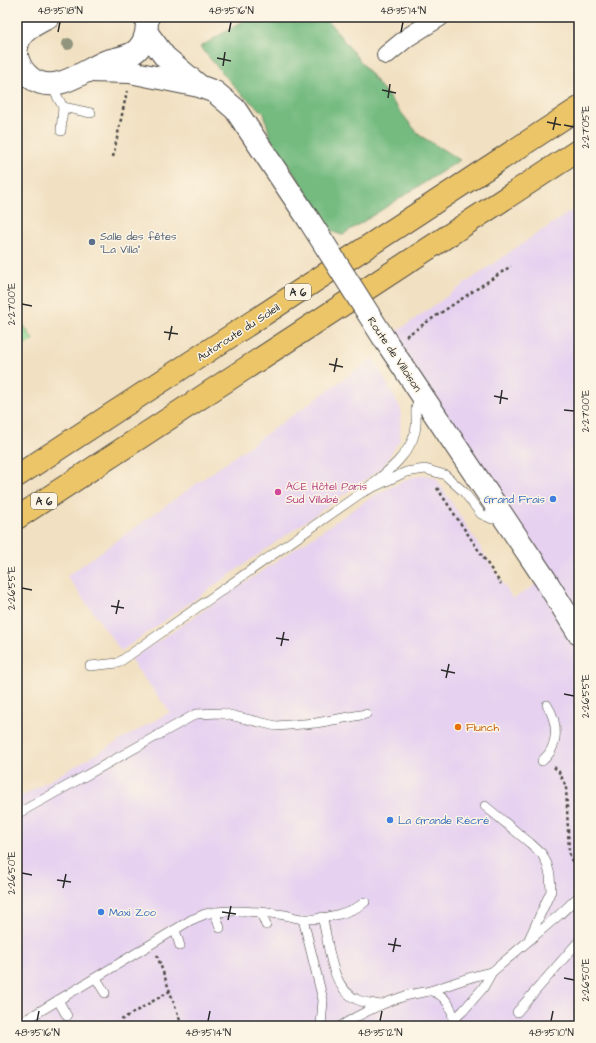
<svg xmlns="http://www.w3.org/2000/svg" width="596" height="1043" viewBox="0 0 596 1043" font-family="'Architects Daughter',sans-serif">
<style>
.built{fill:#e6d2f0}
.green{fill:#91db97;stroke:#5e8361}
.forest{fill:#74bb80;stroke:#507356}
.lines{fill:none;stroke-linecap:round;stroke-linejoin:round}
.service-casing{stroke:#494642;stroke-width:10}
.minor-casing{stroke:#494642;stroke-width:20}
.tertiary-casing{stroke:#494642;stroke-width:24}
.motorway-casing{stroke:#494642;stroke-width:24}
.path{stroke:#494642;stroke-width:2.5;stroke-dasharray:3 3;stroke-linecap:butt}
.service{stroke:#fff;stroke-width:9}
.minor{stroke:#fff;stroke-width:18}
.tertiary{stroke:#fff;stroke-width:22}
.motorway{stroke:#edc569;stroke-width:22}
.tertiary-bridge-casing{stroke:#494642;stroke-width:24;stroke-linecap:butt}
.tertiary-bridge{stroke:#fff;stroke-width:22}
.tree{fill:#92957d}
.ticks{fill:none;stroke:#2b2b2b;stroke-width:1.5}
.service-dot{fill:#5c6f8a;stroke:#fcf5e5;stroke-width:1.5}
.hotel-dot{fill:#d1479c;stroke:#fcf5e5;stroke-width:1.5}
.shop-dot{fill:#3f7fe0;stroke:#fcf5e5;stroke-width:1.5}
.food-dot{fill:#e8710a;stroke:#fcf5e5;stroke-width:1.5}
.labels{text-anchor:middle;stroke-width:3;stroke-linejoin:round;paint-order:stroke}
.shield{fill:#fcf5e5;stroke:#6a6863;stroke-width:1}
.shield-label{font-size:10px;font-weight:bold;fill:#2b2b2b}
.service-label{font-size:11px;fill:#4e5e75;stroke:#fcf5e5;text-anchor:start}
.street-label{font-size:11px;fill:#2b2b2b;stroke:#fcf5e5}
.hotel-label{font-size:11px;fill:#b23c85;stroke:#fcf5e5;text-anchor:start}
.shop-label{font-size:11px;fill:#366cbe;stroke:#fcf5e5;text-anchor:start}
.food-label{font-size:11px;fill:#c56008;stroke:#fcf5e5;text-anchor:start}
.neatline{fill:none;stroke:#2b2b2b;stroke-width:1.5}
.ticks-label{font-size:10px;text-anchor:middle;fill:#2b2b2b}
</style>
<rect width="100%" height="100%" fill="#fcf5e5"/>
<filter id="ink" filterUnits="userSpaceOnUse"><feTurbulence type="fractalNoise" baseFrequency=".025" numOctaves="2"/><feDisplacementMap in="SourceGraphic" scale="8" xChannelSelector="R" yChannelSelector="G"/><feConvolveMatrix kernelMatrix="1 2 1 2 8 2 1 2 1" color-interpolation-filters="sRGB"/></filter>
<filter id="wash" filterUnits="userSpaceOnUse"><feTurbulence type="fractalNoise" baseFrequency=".012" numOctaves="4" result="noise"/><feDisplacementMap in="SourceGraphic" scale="16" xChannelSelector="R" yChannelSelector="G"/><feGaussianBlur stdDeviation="0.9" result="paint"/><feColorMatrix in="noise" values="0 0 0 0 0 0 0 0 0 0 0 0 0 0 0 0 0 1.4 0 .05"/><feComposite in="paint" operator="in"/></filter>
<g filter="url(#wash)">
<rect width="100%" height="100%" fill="#f1e0c1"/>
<g class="built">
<polygon points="579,206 579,1026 17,1026 17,799 170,712 130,660 375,495 412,477 427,475 436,478 513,599 545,579 385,340 514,249"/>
<polygon points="373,358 401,409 400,439 383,467 121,651 67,576"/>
</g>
<polygon class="green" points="17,315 33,340 17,350"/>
<polygon class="forest" points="250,17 325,17 419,135 460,160 342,235 333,232 270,137 264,113 240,93 200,47"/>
</g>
<g filter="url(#ink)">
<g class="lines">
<defs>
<g id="service">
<polyline points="51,85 63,107 61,131"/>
<polyline points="63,107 91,113"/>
<path d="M422,396C411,408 419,418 415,432C409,458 380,477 361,493L406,472L425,469L445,475L464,492L481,514L492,519L502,514"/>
<polyline points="90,666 118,663 361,493"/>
<path d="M542,761C560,746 558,722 547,705"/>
<polyline points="485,806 530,843 542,854 547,864 550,875 551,891 529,939"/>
<polyline points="17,814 196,714 221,713 276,726 316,723 366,714"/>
<polyline points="215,912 220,928"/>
<polyline points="261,913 266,925"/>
<path d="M322,917C330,944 329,988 358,1000C365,1003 373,1003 380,1005"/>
<polyline points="303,919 323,1000 321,1026"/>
<polyline points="175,930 180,946"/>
<polyline points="96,978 105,993"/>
<path d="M431,991C446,995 454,1009 453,1024"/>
<polyline points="58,1000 67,1016"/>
<polyline points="517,1012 579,941"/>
<polyline points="453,1020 463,1011 483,988 492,972 559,915 579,896"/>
<path d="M17,1025L191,920C196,918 201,916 205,914C229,908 261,912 285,915C291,916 297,919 304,919C321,920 352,913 365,902"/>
<path d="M341,1026C361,1013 383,1003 405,996C414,993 424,993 433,990C453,984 470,976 492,972"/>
</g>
<polyline id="minor" points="386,55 408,37 440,17"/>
<g id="tertiary">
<polyline points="147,33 165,57 197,84"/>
<path d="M17,47C19,31 36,24 49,17"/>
<path d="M17,56C19,66 23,72 31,78C55,96 84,70 107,61C117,58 131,57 138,49C147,40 147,28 147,17"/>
<polyline points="89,71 130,72 199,86 215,92 235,109 309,220"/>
<polyline points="385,340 545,579 579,634"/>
</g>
<g id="motorway">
<polyline points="17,476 579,108"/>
<polyline points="17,518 579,150"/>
</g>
</defs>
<use href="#service" class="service-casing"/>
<use href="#minor" class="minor-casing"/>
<use href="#tertiary" class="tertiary-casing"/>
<use href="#motorway" class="motorway-casing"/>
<g class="path">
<polyline points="113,157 127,91"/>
<polyline points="406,336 511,266"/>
<polyline points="577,370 579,372"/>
<polyline points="437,488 501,584"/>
<polyline points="554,767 559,772 566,786 569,852 571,859 579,872"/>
<polyline points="157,955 182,1026"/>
<polyline points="121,1020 170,991"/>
</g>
<use href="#service" class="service"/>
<use href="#minor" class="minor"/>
<use href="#tertiary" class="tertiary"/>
<use href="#motorway" class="motorway"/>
<defs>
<polyline id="tertiary-bridge" points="309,220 385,340"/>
</defs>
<use href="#tertiary-bridge" class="tertiary-bridge-casing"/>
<use href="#tertiary-bridge" class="tertiary-bridge"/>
</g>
<circle class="tree" cx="68" cy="44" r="6"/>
</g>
<path class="ticks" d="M58,32L60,22M229,32L231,22M401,32L403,22M217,58L231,61M223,66L225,52M382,90L396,93M388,98L390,84M547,122L561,125M564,125L574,127M553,130L556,117M22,304L32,306M164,332L178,334M169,340L172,326M329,364L343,367M334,372L337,358M494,396L508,399M500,404L502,390M564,410L574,411M22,588L32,590M111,606L124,608M116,614L119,600M276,638L289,640M281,646L284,632M441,670L455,673M446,678L449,664M564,694L574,696M22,873L32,875M57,880L71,882M63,888L66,874M222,912L236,914M228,920L231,906M388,944L401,946M393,952L396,938M564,978L574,980M37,1021L39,1011M208,1021L210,1011M380,1021L382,1011M551,1021L553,1011"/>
<circle class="service-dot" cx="92" cy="242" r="4"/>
<circle class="hotel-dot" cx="278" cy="492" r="4"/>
<g class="shop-dot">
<circle cx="553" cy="499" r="4"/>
<circle cx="390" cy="820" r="4"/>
<circle cx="101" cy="912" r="4"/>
</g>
<circle class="food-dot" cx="458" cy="727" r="4"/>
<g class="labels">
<g class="shield">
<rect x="285" y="284" width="26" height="16" rx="3"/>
<rect x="31" y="493" width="26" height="16" rx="3"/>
</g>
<g class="shield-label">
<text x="298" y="296">A 6</text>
<text x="44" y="505">A 6</text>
</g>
<g class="service-label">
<text x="100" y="240">Salle des fêtes<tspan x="100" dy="13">"La Villa"</tspan></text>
</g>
<g class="street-label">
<text transform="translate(238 332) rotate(-33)" y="4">Autoroute du Soleil</text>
<text transform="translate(395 354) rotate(56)" y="4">Route de Villoison</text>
</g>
<g class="hotel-label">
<text x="286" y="490">ACE Hôtel Paris<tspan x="286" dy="13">Sud Villabé</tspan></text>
</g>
<g class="shop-label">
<text x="545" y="503" text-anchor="end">Grand Frais</text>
<text x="398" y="824">La Grande Récré</text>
<text x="109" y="916">Maxi Zoo</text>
</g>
<g class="food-label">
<text x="466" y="731">Flunch</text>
</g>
</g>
<rect width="596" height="1043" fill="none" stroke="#fcf5e5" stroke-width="44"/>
<rect x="22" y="22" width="552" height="999" class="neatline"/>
<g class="ticks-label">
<text x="60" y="14">48°35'18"N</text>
<text x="231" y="14">48°35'16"N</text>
<text x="403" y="14">48°35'14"N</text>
<text transform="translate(585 127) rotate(-90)" y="4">2°27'05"E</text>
<text transform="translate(11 304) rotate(-90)" y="4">2°27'00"E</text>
<text transform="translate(585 411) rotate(-90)" y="4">2°27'00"E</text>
<text transform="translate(11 588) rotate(-90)" y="4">2°26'55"E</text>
<text transform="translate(585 696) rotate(-90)" y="4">2°26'55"E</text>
<text transform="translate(11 873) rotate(-90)" y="4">2°26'50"E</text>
<text transform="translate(585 980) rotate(-90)" y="4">2°26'50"E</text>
<text x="37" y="1036">48°35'16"N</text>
<text x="208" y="1036">48°35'14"N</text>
<text x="380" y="1036">48°35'12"N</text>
<text x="551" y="1036">48°35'10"N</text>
</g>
</svg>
